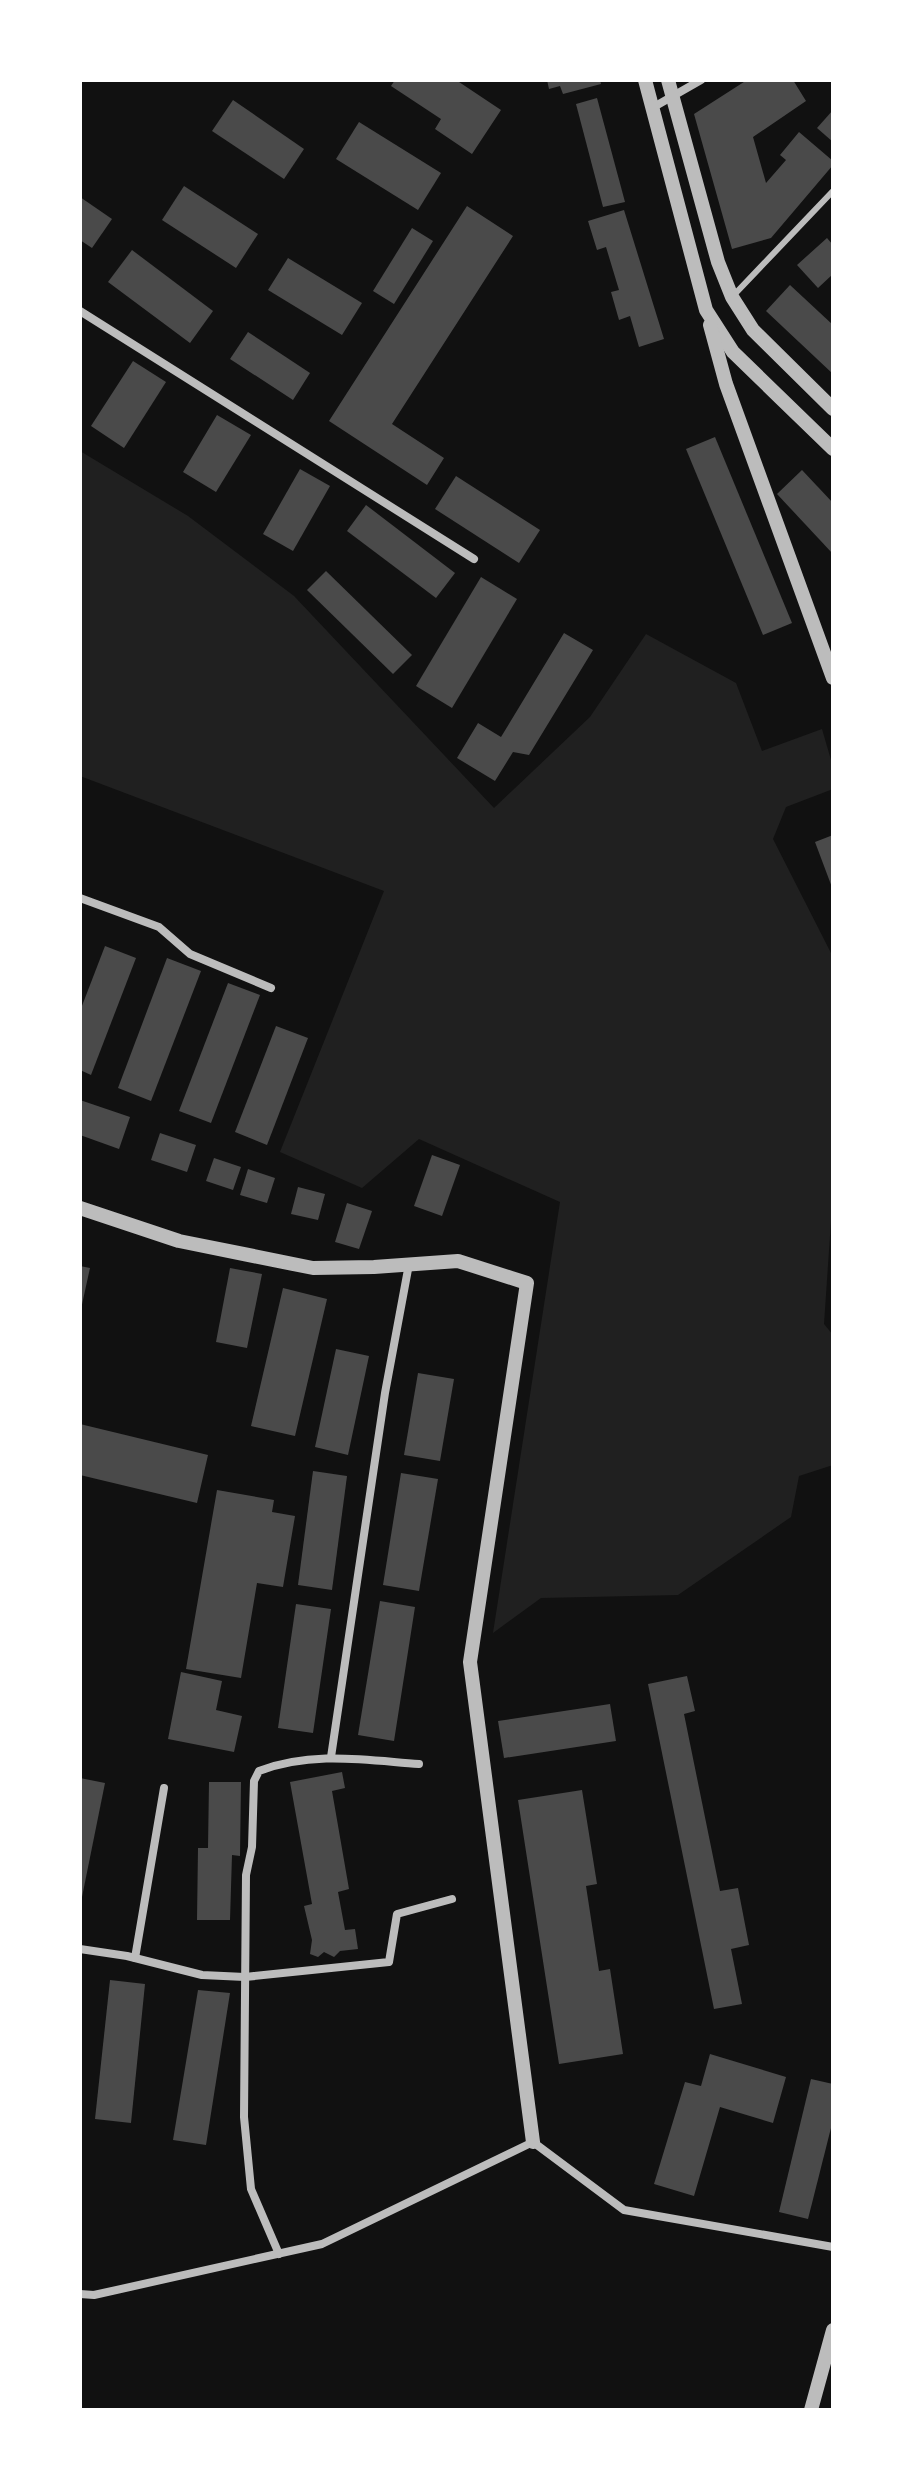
<svg xmlns="http://www.w3.org/2000/svg" width="913" height="2490" viewBox="0 0 913 2490" font-family="Poppins,sans-serif">
<style>
.green{fill:#202020}
.building{fill:#4a4a4a}
.lines{fill:none;stroke-linecap:round;stroke-linejoin:round}
.service{stroke:#bcbcbc;stroke-width:6}
.minor{stroke:#bcbcbc;stroke-width:8}
.tertiary{stroke:#bcbcbc;stroke-width:14}
</style>
<rect width="100%" height="100%" fill="#111"/>
<polygon class="green" points="80,451 188,516 294,596 494,808 590,717 646,634 736,683 762,751 822,729 833,767 833,789 786,807 773,839 833,957 833,1192 824,1324 833,1335 833,1465 799,1476 791,1517 678,1595 541,1598 493,1633 560,1202 419,1139 362,1188 280,1152 384,891 80,776"/>
<g class="building">
<polygon points="395,80 456,80 501,110 472,154 435,129 441,119 391,86"/>
<polygon points="547,80 600,80 601,84 563,94 560,86 549,89"/>
<polygon points="747,80 793,80 806,101 753,137 766,183 786,160 780,155 799,132 833,161 833,165 771,238 732,249 694,114"/>
<polygon points="597,98 625,202 603,207 576,104"/>
<polygon points="233,100 304,149 284,179 212,131"/>
<polygon points="833,110 833,142 817,128"/>
<polygon points="359,122 441,173 418,210 336,159"/>
<polygon points="184,186 258,234 236,268 162,220"/>
<polygon points="80,197 112,219 92,248 80,240"/>
<polygon points="467,206 513,236 392,424 444,458 427,485 329,421"/>
<polygon points="624,210 664,339 639,347 630,316 619,320 611,292 619,290 606,247 597,250 588,221"/>
<polygon points="412,228 433,241 394,304 373,291"/>
<polygon points="827,238 833,245 833,274 818,288 797,265"/>
<polygon points="132,250 213,311 190,343 108,282"/>
<polygon points="288,258 362,303 342,335 268,290"/>
<polygon points="790,285 833,325 833,374 766,311"/>
<polygon points="248,332 310,373 293,400 230,359"/>
<polygon points="133,361 166,382 124,448 91,426"/>
<polygon points="217,415 251,435 216,492 183,472"/>
<polygon points="715,437 792,623 763,635 686,449"/>
<polygon points="300,469 330,486 293,551 263,534"/>
<polygon points="802,470 833,503 833,554 777,494"/>
<polygon points="456,476 540,530 519,563 435,509"/>
<polygon points="366,505 455,573 436,598 347,531"/>
<polygon points="326,571 412,655 393,674 307,590"/>
<polygon points="481,577 517,599 452,708 416,686"/>
<polygon points="564,633 593,650 529,755 513,752 495,781 457,758 478,723 501,737"/>
<polygon points="833,835 833,890 815,842"/>
<polygon points="105,946 136,958 91,1075 80,1070 80,1011"/>
<polygon points="167,958 201,971 151,1101 118,1088"/>
<polygon points="228,983 260,995 211,1123 179,1111"/>
<polygon points="276,1026 308,1038 267,1145 235,1132"/>
<polygon points="80,1100 130,1117 119,1149 80,1135"/>
<polygon points="160,1133 196,1145 187,1172 151,1160"/>
<polygon points="432,1155 460,1165 442,1216 414,1206"/>
<polygon points="214,1158 241,1167 233,1190 206,1181"/>
<polygon points="248,1169 275,1178 267,1203 240,1195"/>
<polygon points="298,1187 325,1194 318,1220 291,1214"/>
<polygon points="347,1203 372,1211 359,1249 335,1242"/>
<polygon points="80,1266 90,1268 81,1309 80,1309"/>
<polygon points="230,1268 262,1274 247,1348 216,1342"/>
<polygon points="283,1288 327,1299 295,1436 251,1426"/>
<polygon points="336,1349 369,1356 348,1455 315,1447"/>
<polygon points="418,1373 454,1379 440,1461 404,1455"/>
<polygon points="80,1424 208,1455 197,1503 80,1475"/>
<polygon points="313,1471 347,1476 332,1590 298,1585"/>
<polygon points="401,1473 438,1479 419,1591 383,1585"/>
<polygon points="217,1490 274,1500 272,1512 295,1516 283,1587 257,1583 241,1678 186,1669"/>
<polygon points="380,1601 415,1607 394,1741 358,1735"/>
<polygon points="296,1604 331,1609 313,1733 278,1728"/>
<polygon points="181,1672 222,1681 216,1710 242,1716 234,1752 168,1739"/>
<polygon points="687,1676 695,1711 684,1714 720,1891 738,1888 749,1945 731,1949 742,2004 714,2009 648,1684"/>
<polygon points="610,1704 616,1741 504,1758 498,1721"/>
<polygon points="342,1772 345,1788 332,1791 349,1889 338,1892 345,1930 355,1929 358,1949 340,1951 334,1957 324,1952 318,1957 310,1954 312,1940 304,1906 312,1904 290,1782"/>
<polygon points="80,1778 105,1783 81,1902 80,1902"/>
<polygon points="209,1782 241,1782 240,1856 232,1855 230,1920 197,1920 198,1848 208,1848"/>
<polygon points="582,1790 597,1884 586,1886 599,1971 610,1969 623,2054 559,2064 518,1800"/>
<polygon points="110,1980 145,1984 131,2123 95,2119"/>
<polygon points="198,1990 230,1993 206,2145 173,2140"/>
<polygon points="710,2054 786,2077 773,2123 720,2107 694,2196 654,2184 685,2082 701,2086"/>
<polygon points="811,2079 833,2084 833,2120 808,2219 779,2212"/>
</g>
<g class="lines">
<polyline class="service" points="732,297 833,191"/>
<g class="minor">
<polyline points="652,108 701,80"/>
<polyline points="80,311 474,559"/>
<polyline points="80,898 159,927 190,954 271,988"/>
<polyline points="331,1757 385,1393 409,1264"/>
<polyline points="80,1949 127,1956 202,1975 245,1977 389,1962 397,1914 452,1899"/>
<polyline points="135,1958 164,1788"/>
<path d="M279,2254L251,2189L244,2117L246,1875L252,1847L254,1781L259,1771C312,1751 364,1760 419,1764"/>
<polyline points="80,2294 94,2295 322,2244 533,2142 624,2210 833,2247"/>
</g>
<g class="tertiary">
<polyline points="645,80 706,310 733,352 833,449"/>
<polyline points="668,80 718,262 732,297 753,330 833,409"/>
<polyline points="710,325 726,384 833,678"/>
<polyline points="80,1208 179,1241 313,1268 374,1267 458,1261 527,1283 470,1662 533,2142"/>
<polyline points="811,2410 833,2330"/>
</g>
</g>
<rect width="913" height="2490" fill="none" stroke="#ffffff" stroke-width="164"/>
</svg>
